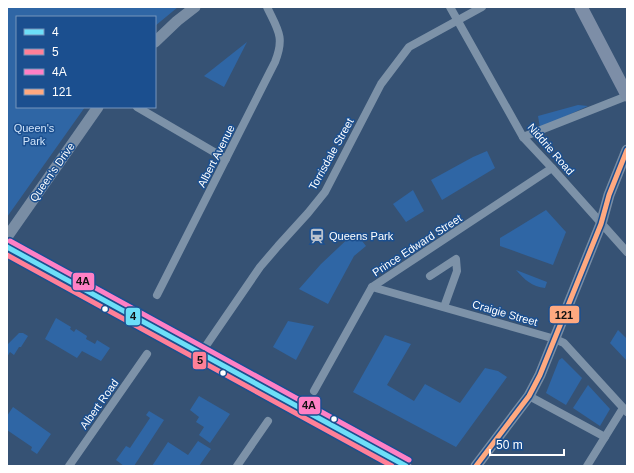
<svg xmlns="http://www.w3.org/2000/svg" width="634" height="473" viewBox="0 0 634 473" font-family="Arial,sans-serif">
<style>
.green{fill:#2f66a5}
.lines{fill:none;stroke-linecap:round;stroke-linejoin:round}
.street{stroke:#7d92a8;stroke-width:8}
.secondary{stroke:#798da4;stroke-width:11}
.primary{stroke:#7d8ea7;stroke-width:13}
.bus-1-casing{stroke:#1b4f8f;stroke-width:8}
.bus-2-casing{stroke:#1b4f8f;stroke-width:8}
.bus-3-casing{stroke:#1b4f8f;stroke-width:8}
.bus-4-casing{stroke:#1b4f8f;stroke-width:8}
.bus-1{stroke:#6ddff8;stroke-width:5}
.bus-2{stroke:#ff8098;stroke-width:5}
.bus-3{stroke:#ff80c5;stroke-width:5}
.bus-4{stroke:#ffa980;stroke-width:5}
.bus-dot{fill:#fff;stroke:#1b4f8f;stroke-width:1.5}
.labels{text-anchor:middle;stroke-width:3;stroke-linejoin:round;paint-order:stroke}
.park-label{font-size:11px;fill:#cfe3fa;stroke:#1b4f8f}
.street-label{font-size:11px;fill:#fff;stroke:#1b4f8f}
.poi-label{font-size:11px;fill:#fff;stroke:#1b4f8f;text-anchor:start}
.line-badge{stroke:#1b4f8f;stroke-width:1.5}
.pale-badge-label{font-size:11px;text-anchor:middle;font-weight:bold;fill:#111}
</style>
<rect width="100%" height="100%" fill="#365274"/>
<g class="green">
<polygon points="7,7 178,7 155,26 155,17 17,17 17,107 85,107 7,217"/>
<polygon points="247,42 224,87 204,76"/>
<polygon points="578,105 588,106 540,128 538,116"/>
<polygon points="487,151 495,168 442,200 431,180 473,157"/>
<polygon points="413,190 424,211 406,222 393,204"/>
<polygon points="546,210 566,232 553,265 500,246 500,238"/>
<polygon points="355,232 366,246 354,256 328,304 299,289 321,264"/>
<path d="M516,270L547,282L545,288C532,287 524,279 516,270Z"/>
<polygon points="56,318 71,327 70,329 74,332 76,329 87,336 86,339 95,344 97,340 110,348 101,361 82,351 77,358 45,339"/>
<polygon points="288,321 314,326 296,360 273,347"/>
<polygon points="618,330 627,339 627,361 610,343"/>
<polygon points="19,333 23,333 28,336 21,347 19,347 14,355 10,352 7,357 7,345"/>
<polygon points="385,335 411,344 387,385 414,401 425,384 460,403 485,368 498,371 507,377 456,447 353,392"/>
<polygon points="562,358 582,378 566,405 546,393 559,360"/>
<polygon points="588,385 610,409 600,426 573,408"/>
<polygon points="199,396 230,414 210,443 199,435 204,427 196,422 199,417 190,410"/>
<polygon points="13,407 51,434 37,454 31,450 32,447 7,430 7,416"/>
<polygon points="149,411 164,420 134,466 124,466 116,460 126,446 130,448 150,418 146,415"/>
<polygon points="198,441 211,449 199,466 152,466 168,442 188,455"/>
</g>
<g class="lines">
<g class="street">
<polyline points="450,7 523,137 552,168 627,252"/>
<polyline points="137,107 226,159"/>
<polyline points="523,137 627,96"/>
<polyline points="430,276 456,259 457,271 444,307"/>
<polyline points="372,287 555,339 564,343 627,412"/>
<path d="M157,295L275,62C285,37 278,30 267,7"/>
<polyline points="201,353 260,267 278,246 308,213 325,192 381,84 409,47 482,7"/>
<polyline points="314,391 372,287 552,168"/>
<polyline points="529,396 605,437"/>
<polyline points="69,466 147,354"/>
<polyline points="237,466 268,421"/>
<polyline points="587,466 623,408"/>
</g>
<g class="secondary">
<polyline points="155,42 177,21 195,7"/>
<polyline points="7,237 98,107"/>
<polyline points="7,247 162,331 406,466"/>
<polyline points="476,466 529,396 540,375 601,224 609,195 627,150"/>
</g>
<polyline class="primary" points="581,7 627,95"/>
<defs>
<polyline id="bus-1" points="7,247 406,466"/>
<polyline id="bus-2" points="7,255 392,466"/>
<polyline id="bus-3" points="10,241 409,460"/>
<polyline id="bus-4" points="476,466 529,396 540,375 601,224 609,195 627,150"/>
</defs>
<use href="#bus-1" class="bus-1-casing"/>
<use href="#bus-2" class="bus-2-casing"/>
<use href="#bus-3" class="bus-3-casing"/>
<use href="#bus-4" class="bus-4-casing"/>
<use href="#bus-1" class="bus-1"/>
<use href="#bus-2" class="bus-2"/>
<use href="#bus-3" class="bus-3"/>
<use href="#bus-4" class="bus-4"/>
</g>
<defs>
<symbol id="station-bare" viewBox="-9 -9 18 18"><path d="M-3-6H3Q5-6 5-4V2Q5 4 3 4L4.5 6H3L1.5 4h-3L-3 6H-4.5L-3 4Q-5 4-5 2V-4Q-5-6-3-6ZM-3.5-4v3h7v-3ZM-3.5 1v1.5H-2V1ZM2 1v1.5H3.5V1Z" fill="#b9c2ce" stroke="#1b4f8f" stroke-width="2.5" paint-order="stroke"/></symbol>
</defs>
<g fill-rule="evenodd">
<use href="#station-bare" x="306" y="225" width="22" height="22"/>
</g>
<g class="bus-dot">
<circle cx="105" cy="309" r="3.5"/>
<circle cx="223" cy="373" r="3.5"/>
<circle cx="334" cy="419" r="3.5"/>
</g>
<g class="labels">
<g class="park-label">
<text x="34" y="132">Queen's<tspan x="34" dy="13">Park</tspan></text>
</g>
<g class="street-label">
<text transform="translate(551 149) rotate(49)" y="4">Niddrie Road</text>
<text transform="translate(331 154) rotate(-61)" y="4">Torrisdale Street</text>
<text transform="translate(216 156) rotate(-63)" y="4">Albert Avenue</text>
<text transform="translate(52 172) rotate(-55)" y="4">Queen's Drive</text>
<text transform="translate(417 245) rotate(-33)" y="4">Prince Edward Street</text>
<text transform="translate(505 313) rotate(16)" y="4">Craigie Street</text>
<text transform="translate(99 404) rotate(-55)" y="4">Albert Road</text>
</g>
<g class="poi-label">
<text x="329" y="240">Queens Park</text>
</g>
</g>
<g class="line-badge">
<rect x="72" y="272" width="23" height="19" rx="4" fill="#ff80c5"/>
<rect x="549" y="305" width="31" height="19" rx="4" fill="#ffa980"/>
<rect x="125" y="307" width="16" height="19" rx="4" fill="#6ddff8"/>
<rect x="192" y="351" width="15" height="19" rx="4" fill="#ff8098"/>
<rect x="298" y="396" width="23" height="19" rx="4" fill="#ff80c5"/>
</g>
<g class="pale-badge-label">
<text x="83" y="285">4A</text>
<text x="564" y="319">121</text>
<text x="133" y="320">4</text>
<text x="200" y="364">5</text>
<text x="309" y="409">4A</text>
</g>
<rect width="634" height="473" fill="none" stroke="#ffffff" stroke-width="16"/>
<rect x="16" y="16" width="140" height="92" fill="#1b4f8f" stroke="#7695bc"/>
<rect x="24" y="29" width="20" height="6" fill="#6ddff8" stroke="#7695bc"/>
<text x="52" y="36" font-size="12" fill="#ffffff">4</text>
<rect x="24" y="49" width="20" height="6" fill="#ff8098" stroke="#7695bc"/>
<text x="52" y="56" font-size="12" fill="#ffffff">5</text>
<rect x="24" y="69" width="20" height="6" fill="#ff80c5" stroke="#7695bc"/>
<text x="52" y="76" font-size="12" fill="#ffffff">4A</text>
<rect x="24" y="89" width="20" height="6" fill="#ffa980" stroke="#7695bc"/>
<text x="52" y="96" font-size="12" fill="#ffffff">121</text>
<path d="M490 449v6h74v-6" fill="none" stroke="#ffffff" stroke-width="2"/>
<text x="496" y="449" font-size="12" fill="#ffffff" stroke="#1b4f8f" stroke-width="3" paint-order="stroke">50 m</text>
</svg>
